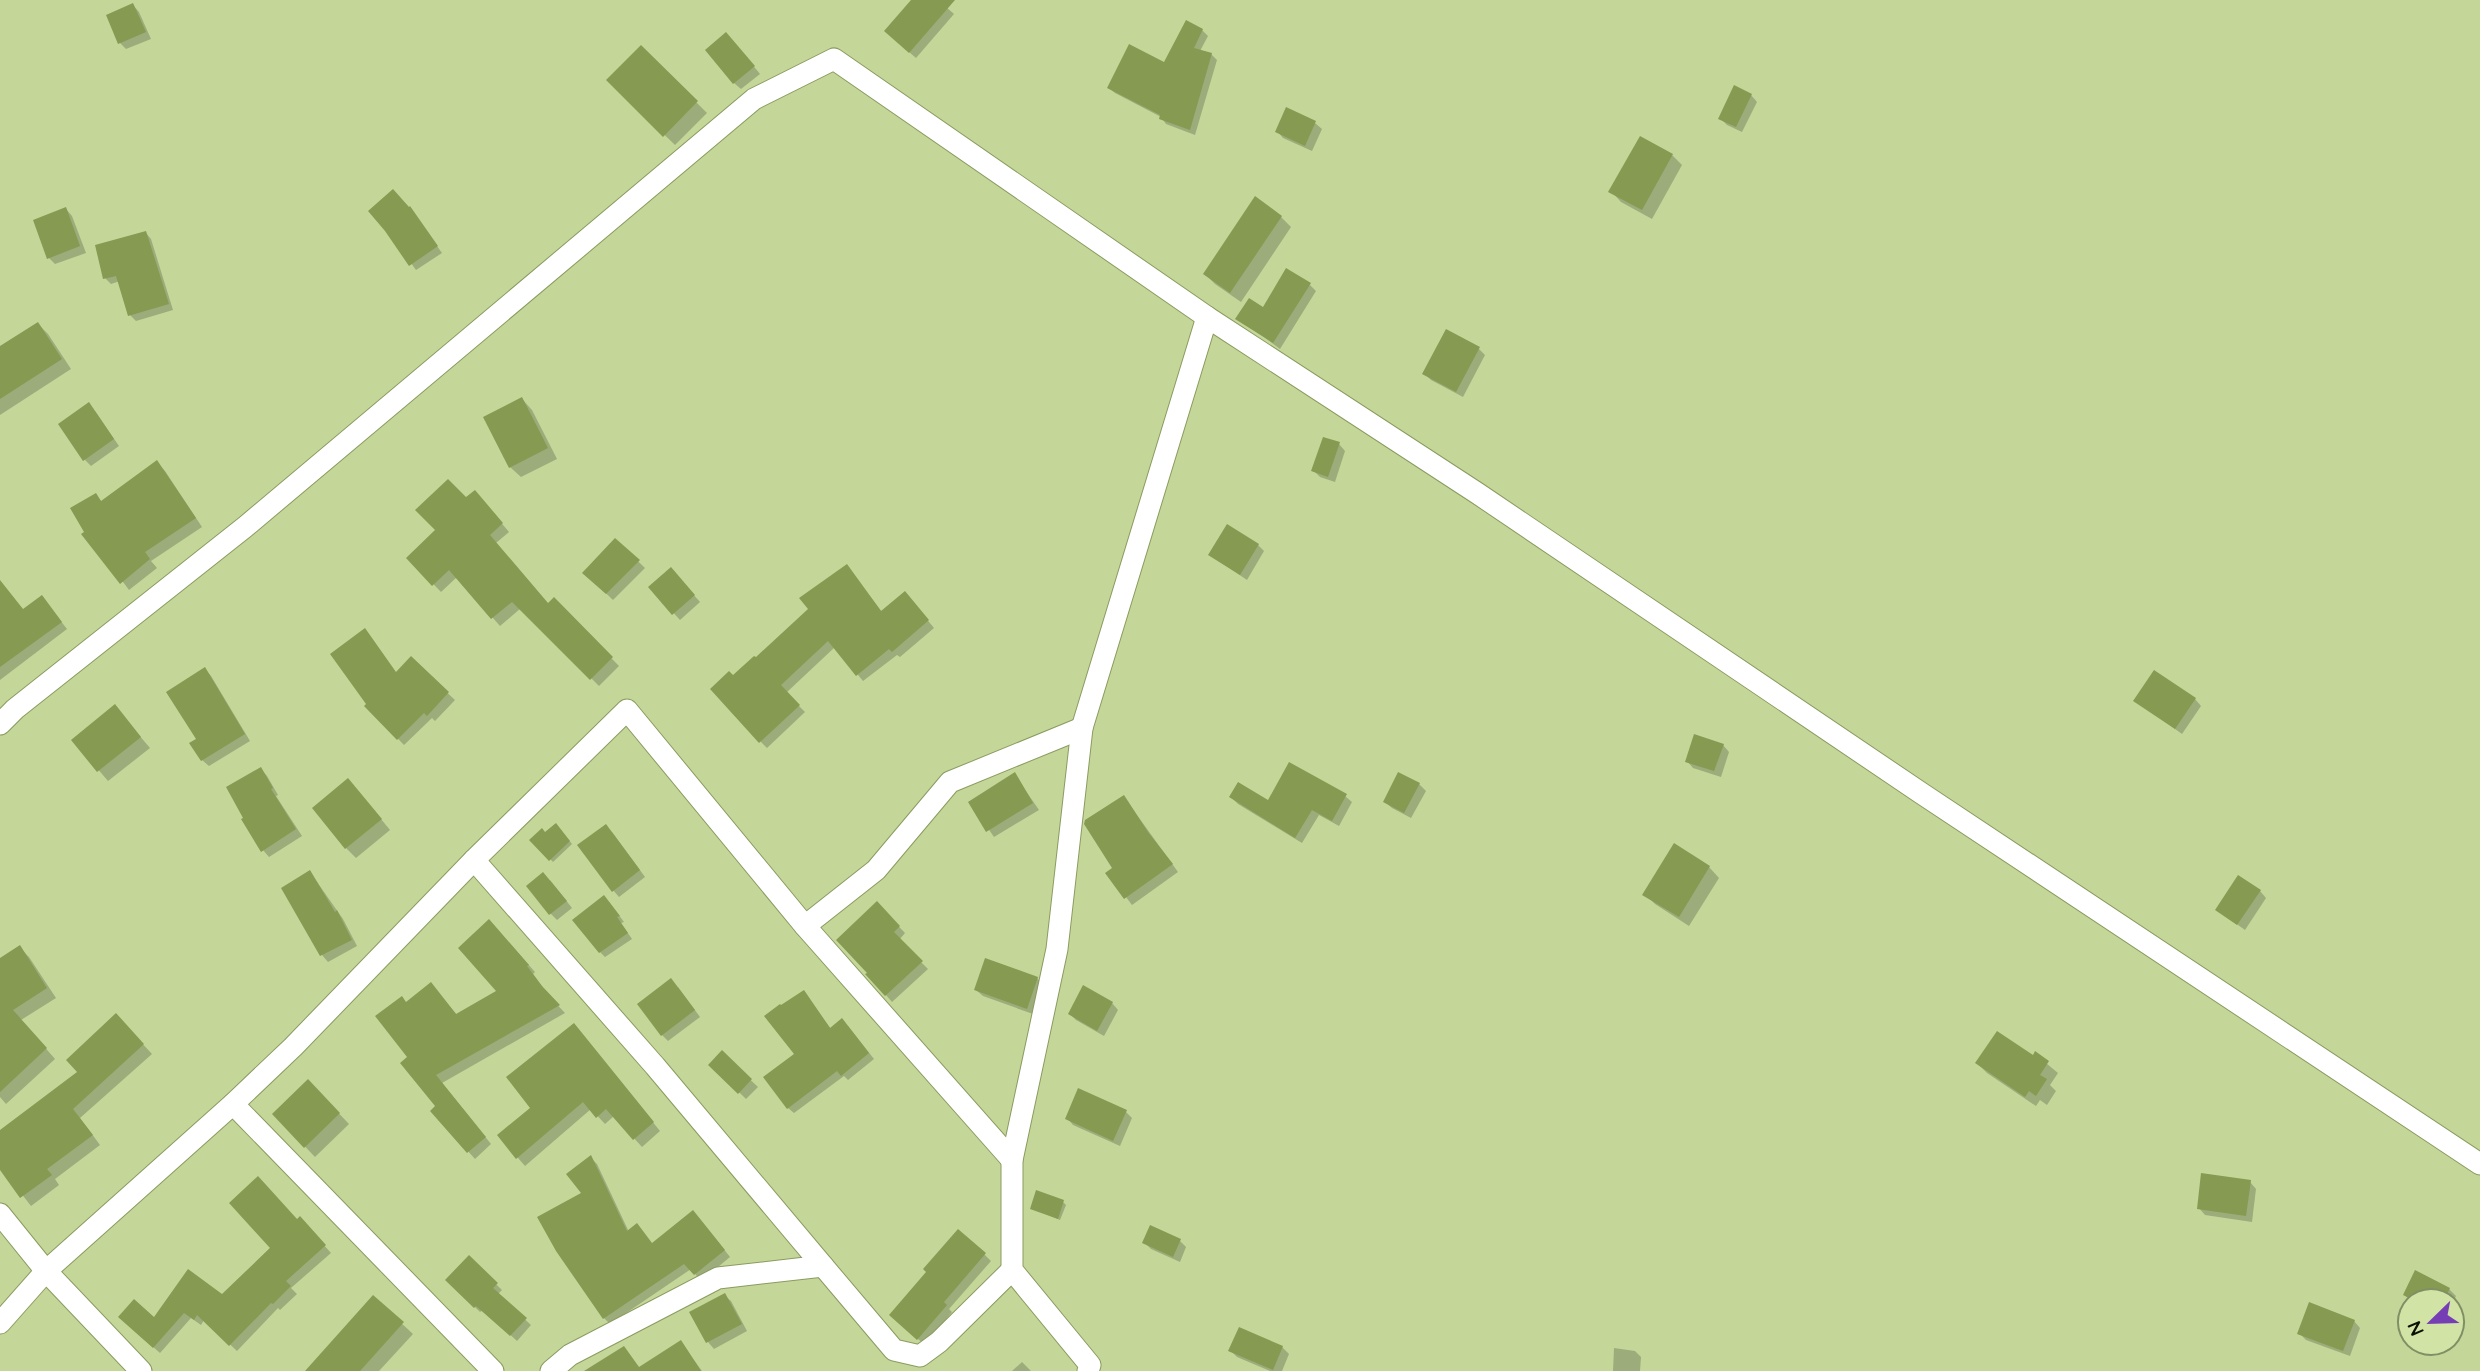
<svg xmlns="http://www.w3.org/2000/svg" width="2480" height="1371" viewBox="0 0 2480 1371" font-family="Quicksand,sans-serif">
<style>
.shadow{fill:#0003}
.building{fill:#869a51}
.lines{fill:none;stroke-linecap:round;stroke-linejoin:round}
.minor-casing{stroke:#8a9b60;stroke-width:23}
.minor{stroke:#fff;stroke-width:21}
</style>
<rect width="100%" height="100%" fill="#c4d799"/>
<g class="shadow">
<polygon points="914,0 938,0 954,14 916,58 893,38"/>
<polygon points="133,5 139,12 151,39 126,49 120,43"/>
<polygon points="1202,30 1208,36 1200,51 1211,54 1217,60 1195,135 1166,124 1161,117 1115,93 1109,88 1165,64"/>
<polygon points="733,41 760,74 741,89 734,83"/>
<polygon points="641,47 707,113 675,145 608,80"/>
<polygon points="1751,95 1757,102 1742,132 1727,125 1720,118"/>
<polygon points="1287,109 1315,123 1322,129 1312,151 1283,138 1277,131"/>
<polygon points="1672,155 1682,165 1652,219 1621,202 1611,191"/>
<polygon points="410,208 442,253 416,270 387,230"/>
<polygon points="66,209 72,216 86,253 55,264 49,258"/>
<polygon points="1281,217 1291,227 1241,302 1215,284 1205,274"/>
<polygon points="146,233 151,239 173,310 136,321 130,315 120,281 111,284 105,278"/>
<polygon points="1310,285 1316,291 1280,349 1238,318 1264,310"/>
<polygon points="38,324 48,334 71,369 0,415 0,348"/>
<polygon points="1479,349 1485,355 1463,397 1431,380 1424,373"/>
<polygon points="522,399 532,410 557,459 521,477 510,467"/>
<polygon points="95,411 119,446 91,466 85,460"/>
<polygon points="1339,444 1345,451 1335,482 1320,477 1313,470"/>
<polygon points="157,463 165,471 202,527 151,561 157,568 129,590 86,532 95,495 102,502"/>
<polygon points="466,499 482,500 509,532 496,543 549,605 554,600 619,666 599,686 521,608 500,626 457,577 441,592 408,558"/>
<polygon points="616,540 645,568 613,600 591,579"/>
<polygon points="1258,545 1264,551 1247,580 1210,555"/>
<polygon points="847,566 882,612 911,600 934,628 900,657 897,655 863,681 835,647 786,693 805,712 767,748 760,741 733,677 756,660 810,610"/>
<polygon points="677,576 700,602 680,620 650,587"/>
<polygon points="0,582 23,611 42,597 67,629 0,680"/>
<polygon points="411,659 455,700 435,721 432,718 404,745 366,706"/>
<polygon points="205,669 211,676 250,741 209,766 202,760 198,739"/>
<polygon points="2195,699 2201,706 2182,734 2136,701"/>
<polygon points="115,707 150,748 108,781 73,740"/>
<polygon points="1723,745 1729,752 1721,777 1693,768 1687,761"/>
<polygon points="261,769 267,776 278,795 276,796 302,836 269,857 263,850"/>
<polygon points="1015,775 1039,810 994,837 970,802"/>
<polygon points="1419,784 1426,791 1411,818 1392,808 1385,802"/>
<polygon points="358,791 390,830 356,858 346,848"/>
<polygon points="1345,796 1352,802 1339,826 1319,815 1302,843 1238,804 1231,797 1269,803"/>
<polygon points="1124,797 1178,872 1132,905 1108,873 1115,868"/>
<polygon points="559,828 572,844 553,862 532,840"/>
<polygon points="612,832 645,877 619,897 613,890"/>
<polygon points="1675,846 1709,867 1719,878 1689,926 1655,904 1645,894"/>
<polygon points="310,872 343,919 357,946 328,962 322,955 284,889"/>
<polygon points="550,880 572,908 557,920 551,914"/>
<polygon points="2260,891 2266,898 2245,930 2217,910"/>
<polygon points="609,902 624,922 621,923 632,939 605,957 600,952"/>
<polygon points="877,904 905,933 899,940 928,969 892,1002 868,974"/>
<polygon points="496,928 535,972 533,974 549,996 565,1013 442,1083 491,1144 475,1159 432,1111 438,1106 409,1058 406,1003 431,984 457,1015 499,991"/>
<polygon points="20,948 29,957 56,998 21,1020 55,1059 6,1104 0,1097 0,973"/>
<polygon points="1037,978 1043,985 1033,1014 983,996 976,990"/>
<polygon points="678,987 700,1017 668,1041 662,1035"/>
<polygon points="804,992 831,1029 848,1026 874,1059 848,1080 844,1076 794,1113 788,1108"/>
<polygon points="1112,1003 1118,1010 1104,1036 1076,1020 1070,1014"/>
<polygon points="125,1025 152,1054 80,1118 100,1145 55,1179 59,1185 31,1206 0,1166 0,1135 80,1073"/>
<polygon points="581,1033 660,1131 642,1147 614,1116 605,1124 591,1109 525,1166 499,1136 533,1108"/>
<polygon points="722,1053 758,1087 746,1099 711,1065"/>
<polygon points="2035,1054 2058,1073 2050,1085 2056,1091 2047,1105 2040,1100 2036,1106 1987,1073 1977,1063 2033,1057"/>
<polygon points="308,1081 349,1124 315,1157 274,1114"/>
<polygon points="1126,1112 1132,1118 1120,1146 1073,1125 1067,1118"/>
<polygon points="591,1158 597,1164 629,1232 653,1245 699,1218 730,1257 701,1281 691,1269 610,1324 604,1318"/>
<polygon points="2250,1182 2256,1189 2252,1222 2205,1215 2199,1208"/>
<polygon points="1063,1202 1066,1205 1060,1220 1032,1208"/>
<polygon points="297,1221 306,1225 331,1253 291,1288 297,1294 280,1310 278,1308 237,1351 204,1320 201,1325 191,1318 160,1353 127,1324 154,1319 222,1296"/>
<polygon points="1180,1241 1186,1247 1180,1262 1151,1249 1144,1242"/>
<polygon points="984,1254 991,1261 949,1309 952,1312 925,1345 898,1322 929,1272"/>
<polygon points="469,1258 502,1290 498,1294 531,1325 517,1341 483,1310 480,1312 447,1280"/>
<polygon points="2416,1273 2449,1289 2456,1296 2452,1304 2452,1301 2411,1301 2405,1295"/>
<polygon points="724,1295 731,1301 747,1331 714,1349 708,1342"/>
<polygon points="373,1297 413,1334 379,1371 321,1371"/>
<polygon points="2354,1321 2360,1328 2350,1356 2306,1340 2299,1333"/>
<polygon points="681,1342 702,1371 589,1371 624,1348 640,1369"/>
<polygon points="1282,1347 1289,1354 1282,1371 1270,1371 1237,1357 1230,1350"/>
<polygon points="1614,1348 1635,1351 1641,1357 1640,1371 1613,1371"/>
<polygon points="1022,1362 1031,1371 1012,1371"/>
</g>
<g class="building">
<polygon points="911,0 955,0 909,53 884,31"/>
<polygon points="133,3 146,32 118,44 106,15"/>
<polygon points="1186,20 1203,29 1194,48 1212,53 1190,130 1159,119 1160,115 1107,88 1129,44 1164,62"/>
<polygon points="726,32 755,66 733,84 705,50"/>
<polygon points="641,45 698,101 663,137 606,80"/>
<polygon points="1734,85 1752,94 1736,127 1718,119"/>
<polygon points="1286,107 1316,121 1305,146 1275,132"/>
<polygon points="1640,136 1673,154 1642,210 1608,192"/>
<polygon points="393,189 409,207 410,206 438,246 409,266 385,231 368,211"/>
<polygon points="1255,196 1282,216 1230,293 1203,274"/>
<polygon points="66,207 80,246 47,259 33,220"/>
<polygon points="146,231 169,304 128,316 116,276 103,279 95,245"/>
<polygon points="1286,268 1311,283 1273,343 1235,319 1249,298 1263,307"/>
<polygon points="38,322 62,359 0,399 0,346"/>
<polygon points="1446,329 1480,347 1456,392 1422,374"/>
<polygon points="522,397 548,448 509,468 483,417"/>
<polygon points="89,402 114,439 83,461 58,424"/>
<polygon points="1323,437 1340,442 1328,477 1311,471"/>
<polygon points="157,460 196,518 145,552 150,559 120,584 81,534 84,532 70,508 96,493 101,501"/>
<polygon points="448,479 466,497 475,490 503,523 490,535 548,603 554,597 613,657 590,680 512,602 491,619 449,570 432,586 406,558 435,530 415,510"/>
<polygon points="1227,524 1259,544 1240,575 1208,555"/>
<polygon points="615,538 640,560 606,594 582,573"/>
<polygon points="847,564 881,611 905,591 929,620 892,652 889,649 856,676 828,641 781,685 800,705 759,743 710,689 729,671 733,675 754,656 756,657 808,609 799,598"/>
<polygon points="671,567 695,595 672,615 648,587"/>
<polygon points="0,580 23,609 42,595 62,622 0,667"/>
<polygon points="365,628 396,672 411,656 449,692 427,716 424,713 397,740 364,706 366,704 330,654"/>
<polygon points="205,667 245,734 201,761 189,743 196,739 166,692"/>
<polygon points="2154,670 2196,698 2175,729 2133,701"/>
<polygon points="115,704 141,737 97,772 71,740"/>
<polygon points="1694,734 1724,744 1714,771 1685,762"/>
<polygon points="1289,762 1347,794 1332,821 1312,810 1295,838 1229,797 1238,782 1268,800"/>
<polygon points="261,767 273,788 271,789 296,829 261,852 241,819 243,818 226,787"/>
<polygon points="1015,772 1033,803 986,832 968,802"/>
<polygon points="1398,772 1420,783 1404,813 1383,802"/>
<polygon points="348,778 382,819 345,849 312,808"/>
<polygon points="1124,795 1148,832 1173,864 1124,899 1105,873 1112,868 1084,824 1085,820"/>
<polygon points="556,823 570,841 549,861 529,840 542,828 545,832"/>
<polygon points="606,824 640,870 612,892 577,845"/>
<polygon points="1674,843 1710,866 1679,917 1642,895"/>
<polygon points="310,870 335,912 337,910 352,940 320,956 281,888"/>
<polygon points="543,872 567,901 549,915 526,886"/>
<polygon points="2238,875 2261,890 2237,925 2215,910"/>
<polygon points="604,895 620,916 617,917 628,933 599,953 572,920"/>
<polygon points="877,901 900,926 894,932 923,961 885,996 865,974 867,973 836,940"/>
<polygon points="489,919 529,965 527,966 542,986 560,1005 436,1075 486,1137 467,1153 430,1111 435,1106 400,1063 407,1057 375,1016 402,996 406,1002 431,982 456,1014 496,991 458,948"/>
<polygon points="20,945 47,988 13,1010 47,1048 0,1092 0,958"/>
<polygon points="985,958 1038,977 1027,1009 974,990"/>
<polygon points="671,978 695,1010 661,1036 637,1004"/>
<polygon points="1083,985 1113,1002 1097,1031 1068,1014"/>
<polygon points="804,990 830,1028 842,1018 869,1053 841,1076 837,1071 787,1109 763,1077 794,1054 764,1016 780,1004 781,1005"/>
<polygon points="116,1013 144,1044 73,1109 93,1135 47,1169 52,1175 20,1198 0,1170 0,1130 77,1072 66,1060"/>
<polygon points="574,1023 654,1122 633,1140 606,1109 596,1118 583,1102 516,1159 497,1135 530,1108 506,1077"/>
<polygon points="1997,1031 2033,1055 2035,1051 2049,1061 2040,1075 2047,1079 2036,1096 2029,1091 2025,1097 1975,1063"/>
<polygon points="722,1050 752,1079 738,1094 708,1065"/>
<polygon points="308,1079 340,1113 304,1148 272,1114"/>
<polygon points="1078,1088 1127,1110 1113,1141 1065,1119"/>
<polygon points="591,1155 627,1231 637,1223 652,1243 693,1210 725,1250 694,1275 684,1264 603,1319 556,1251 537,1217 581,1193 566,1174"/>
<polygon points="2201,1173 2251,1180 2246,1216 2197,1209"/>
<polygon points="258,1176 297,1219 300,1216 326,1245 286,1281 291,1286 273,1304 271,1303 229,1346 197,1315 194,1320 184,1313 153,1348 118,1317 134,1299 154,1317 188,1269 222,1294 270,1248 229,1203"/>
<polygon points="1036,1190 1064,1200 1058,1219 1030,1209"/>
<polygon points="1150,1225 1181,1239 1173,1257 1142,1243"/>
<polygon points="958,1229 986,1253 944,1302 947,1305 917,1340 889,1315 926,1272 923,1269"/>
<polygon points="469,1255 498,1283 493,1288 527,1318 510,1336 476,1306 474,1308 445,1280"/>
<polygon points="2415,1270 2450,1288 2444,1301 2415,1301 2403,1295"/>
<polygon points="725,1293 742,1324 706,1343 689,1312"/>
<polygon points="373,1295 404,1322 360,1371 305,1371"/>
<polygon points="2309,1302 2355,1320 2343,1351 2297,1334"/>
<polygon points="1239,1327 1283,1346 1273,1370 1228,1351"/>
<polygon points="681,1340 701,1371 584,1371 624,1346 639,1367"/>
</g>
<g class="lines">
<defs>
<g id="minor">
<polyline points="0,724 15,709 245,527 754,99 834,59 1207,317"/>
<polyline points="474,860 655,1066 823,1266 718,1278 570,1355 551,1371"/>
<polyline points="805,926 876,870 950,782 1082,728"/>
<polyline points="233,1104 293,1047 474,860 627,710 805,926 1012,1160"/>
<polyline points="0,1214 46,1271 141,1371"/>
<polyline points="823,1266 894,1350 920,1356 939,1342 1012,1270"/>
<polyline points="0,1323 46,1271 233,1104 493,1371"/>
<polyline points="1088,1371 1090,1365 1012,1270 1012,1160 1057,949 1082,728 1207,317 1477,493 1921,793 2480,1164"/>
</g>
</defs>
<use href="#minor" class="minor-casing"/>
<use href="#minor" class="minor"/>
</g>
<g transform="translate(2431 1322) rotate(247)"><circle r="33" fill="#d1e4a6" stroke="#818f64" stroke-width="2"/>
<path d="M0-5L12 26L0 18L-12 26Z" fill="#763eb4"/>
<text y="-10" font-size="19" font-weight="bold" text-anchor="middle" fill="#0a0f00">N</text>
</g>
</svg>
